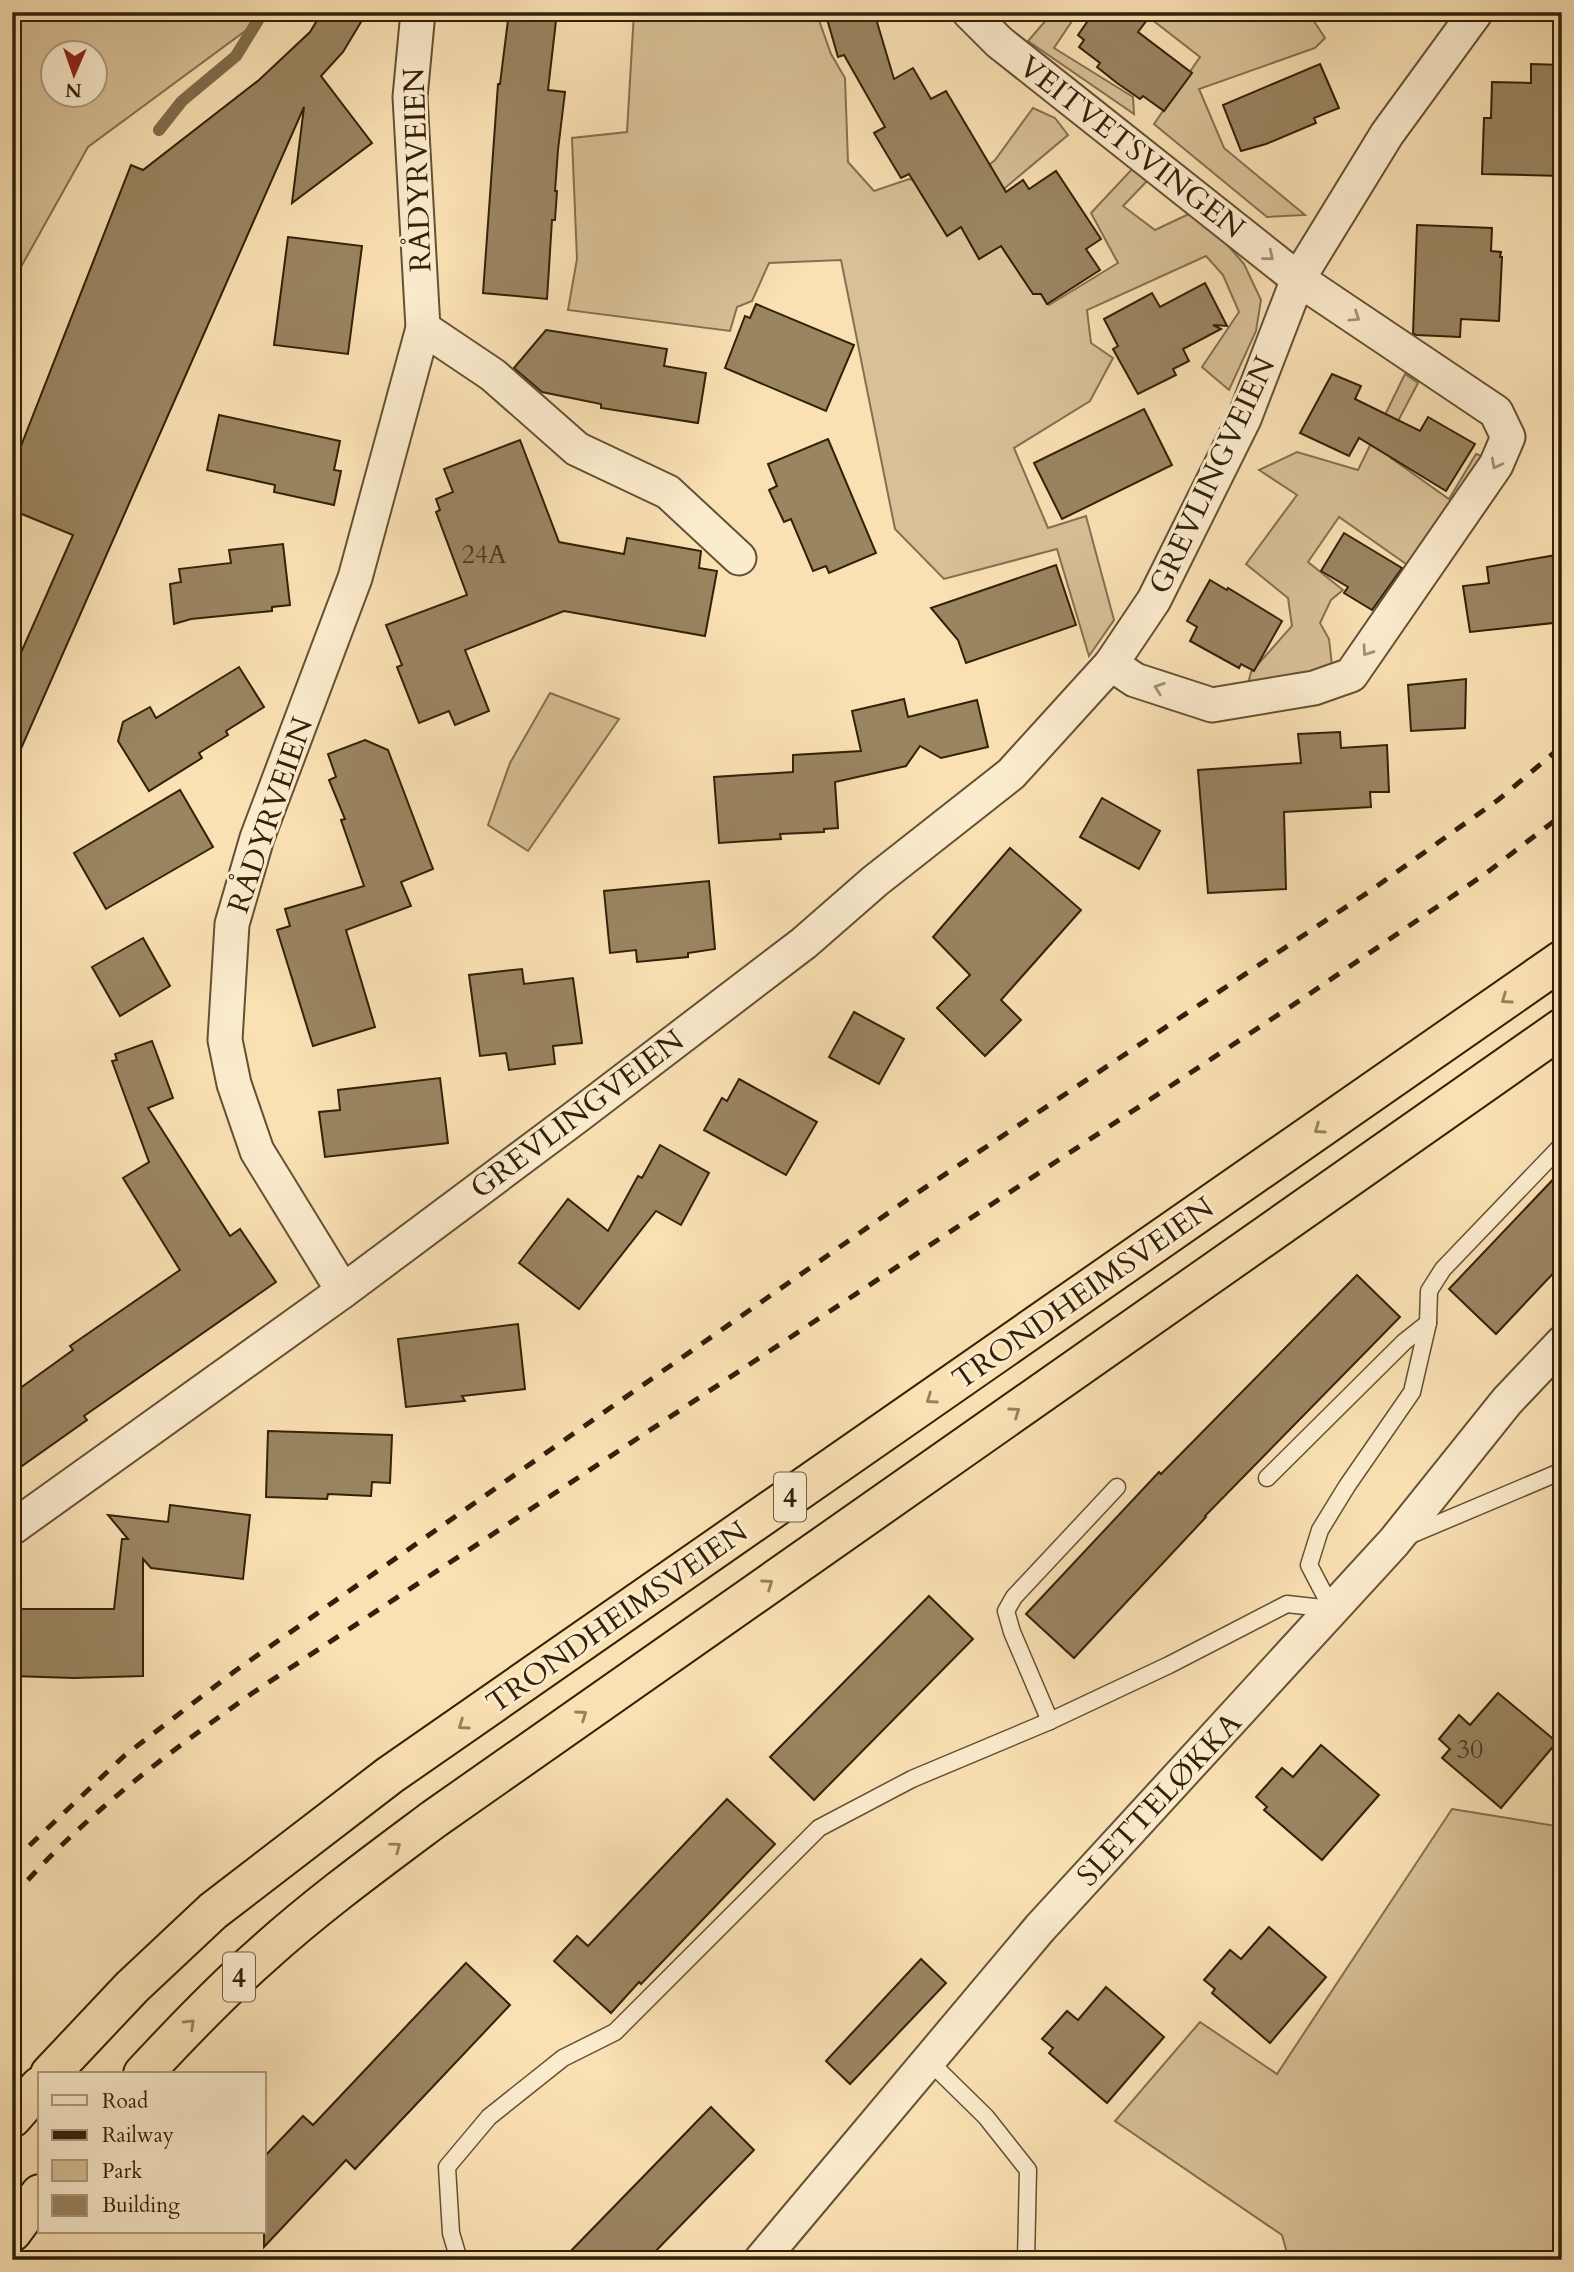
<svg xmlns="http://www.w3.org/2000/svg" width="1574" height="2272" viewBox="0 0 1574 2272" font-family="Cardo,serif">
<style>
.green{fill:#d8c097;stroke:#857050;stroke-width:2;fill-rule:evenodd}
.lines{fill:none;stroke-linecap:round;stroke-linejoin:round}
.stream{stroke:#816d4c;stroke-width:12}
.building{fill:#9a8561;stroke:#322108;stroke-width:2}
.lane-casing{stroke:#645133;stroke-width:19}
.street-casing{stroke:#645133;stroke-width:37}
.highway-casing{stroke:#322108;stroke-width:42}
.lane{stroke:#fcecce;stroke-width:16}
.street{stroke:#fcecce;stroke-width:33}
.highway{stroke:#fae1b4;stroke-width:38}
.rail{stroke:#322108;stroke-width:5;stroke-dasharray:12 12;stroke-linecap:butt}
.oneway{stroke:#a19175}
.oneway2{stroke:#96815e}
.labels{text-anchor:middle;stroke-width:6;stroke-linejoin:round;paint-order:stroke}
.number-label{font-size:26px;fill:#4c3a1e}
.shield{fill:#fcecce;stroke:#6f5e43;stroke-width:2}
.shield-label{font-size:28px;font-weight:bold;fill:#322108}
.street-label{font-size:30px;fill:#322108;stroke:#fcecce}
</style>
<rect width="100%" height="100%" fill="#fae1b4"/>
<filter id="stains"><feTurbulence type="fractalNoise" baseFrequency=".00286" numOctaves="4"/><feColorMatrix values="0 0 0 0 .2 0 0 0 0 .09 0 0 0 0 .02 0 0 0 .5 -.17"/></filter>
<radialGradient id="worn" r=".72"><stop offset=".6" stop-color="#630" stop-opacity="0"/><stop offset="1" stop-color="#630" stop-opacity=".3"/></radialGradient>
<g class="green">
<path d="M12,12H271L88,147L12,283ZM94,52V94H52V52Z"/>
<polygon points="634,12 816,12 831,54 845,78 848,162 874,191 909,179 957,191 995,160 1033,108 1055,118 1068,135 987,203 992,217 1049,305 1118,263 1091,213 1133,168 1148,180 1123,206 1155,230 1191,213 1218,234 1244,264 1261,300 1256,331 1229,390 1202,367 1239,312 1223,275 1206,256 1087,310 1091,343 1113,358 1090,401 1014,448 1048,528 1086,516 1114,620 1089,656 1057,549 944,579 895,529 841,260 769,263 752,301 737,307 730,331 568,310 577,259 572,138 627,132"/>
<polygon points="1053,12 1078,12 1054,48 1133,97 1134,114 1028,41"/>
<polygon points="1142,12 1308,12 1325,38 1315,48 1199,89 1224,148 1305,215 1267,217 1154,124 1200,57"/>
<polygon points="1405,374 1418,383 1388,440 1394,446 1391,458 1449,499 1476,454 1488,458 1419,573 1339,517 1308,562 1343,590 1331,600 1320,623 1329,639 1333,674 1247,688 1251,672 1292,626 1288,598 1246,564 1297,495 1259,470 1297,452 1358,470"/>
<polygon points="550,693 619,719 528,851 488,825 510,763"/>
<polygon points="1452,1809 1562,1827 1562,2260 1289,2260 1282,2235 1115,2121 1200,2022 1277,2074"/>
</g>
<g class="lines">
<polyline class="stream" points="159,130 182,101 236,56 263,12"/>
</g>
<g class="building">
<polygon points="322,12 367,12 343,52 321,76 372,143 292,203 304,107 12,769 12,673 73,535 12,510 12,469 131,165 143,170 259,80 310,32"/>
<polygon points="509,12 557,12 548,90 565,92 558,150 555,191 557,191 555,220 552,220 547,299 483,293 498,84 500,84"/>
<polygon points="825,12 874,12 894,79 913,68 931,99 946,91 1006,192 1023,180 1029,189 1056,171 1101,239 1086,249 1100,270 1047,304 1041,294 1033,294 1001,246 979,259 961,227 947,236 909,174 901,178 874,133 885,127 844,55 838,57"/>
<polygon points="1094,12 1153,12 1138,32 1192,73 1164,111 1143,96 1140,99 1117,83 1097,67 1100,63 1079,47 1084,40 1078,35"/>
<polygon points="1320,64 1339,108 1314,118 1316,123 1266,144 1241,151 1223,105"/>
<polygon points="1531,64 1562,65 1562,176 1482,174 1484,118 1491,118 1492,82 1531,83"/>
<polygon points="1417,225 1492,228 1491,251 1501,252 1500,257 1502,257 1499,321 1461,319 1460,337 1416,335 1413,333"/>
<polygon points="288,237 362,246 348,354 274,345"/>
<polygon points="1205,283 1227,326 1213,325 1221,329 1183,349 1189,361 1173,369 1176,375 1138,394 1113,349 1118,346 1104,319 1152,293 1160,307"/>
<polygon points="756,304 854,345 826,411 725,368 745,316 750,318"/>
<polygon points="546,330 667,349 664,366 706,373 698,423 601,408 601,404 542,392 514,368"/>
<polygon points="1332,374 1361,386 1355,399 1420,431 1428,417 1475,444 1446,491 1359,438 1349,456 1300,433"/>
<polygon points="1144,409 1172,465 1062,519 1034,463"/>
<polygon points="219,415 340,441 334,470 341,471 334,505 274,492 275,485 207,470"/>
<polygon points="828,439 876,553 829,573 826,566 813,571 791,519 784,522 769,490 777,486 768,464"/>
<polygon points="520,440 559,542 624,554 627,538 701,551 699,568 717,571 705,636 564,611 465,650 489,711 455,725 449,711 419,723 397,667 402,665 386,625 467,595 436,512 440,510 436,499 453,492 444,469"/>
<polygon points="1344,533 1402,568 1372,610 1344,593 1348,587 1321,571"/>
<polygon points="283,544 290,605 272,607 272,611 191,619 174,624 170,584 181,582 179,569 231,563 229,550"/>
<polygon points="1562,554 1562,622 1470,632 1463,586 1489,583 1487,567"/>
<polygon points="1056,565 1076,625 966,663 958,640 931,608"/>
<polygon points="1210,580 1227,590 1228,588 1282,621 1254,671 1241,664 1239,668 1190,641 1197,627 1187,621"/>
<polygon points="239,667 264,707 226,731 228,735 199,753 202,758 149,791 118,741 123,722 150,707 156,718"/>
<polygon points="1466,679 1465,728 1411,731 1408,685"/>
<polygon points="904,699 908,717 977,700 988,747 941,758 920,746 906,766 835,782 838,828 824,829 824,832 780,834 781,839 719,843 714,777 793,772 793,755 861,751 852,711"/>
<polygon points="1340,732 1341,748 1387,745 1389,792 1370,792 1371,807 1284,812 1286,889 1208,893 1198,770 1301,763 1298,734"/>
<polygon points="365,740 388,750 433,869 401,882 411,906 346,930 375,1027 313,1046 277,930 290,926 285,909 364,886 341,820 345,819 329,780 336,777 328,754"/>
<polygon points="180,790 213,847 106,909 74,853"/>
<polygon points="1102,798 1160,831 1139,869 1080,837"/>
<polygon points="1010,848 1081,910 1001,1000 1021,1020 985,1056 937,1008 970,975 933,937"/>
<polygon points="709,881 715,949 688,953 688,957 637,962 636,950 610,953 604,891"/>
<polygon points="143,938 170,986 120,1016 92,967"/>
<polygon points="522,969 524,984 573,978 582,1043 553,1046 555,1064 509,1070 506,1053 480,1056 469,975"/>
<polygon points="854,1012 904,1039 879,1084 829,1057"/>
<polygon points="152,1041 173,1098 148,1108 230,1236 240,1229 276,1282 84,1416 87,1420 12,1473 12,1394 73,1350 70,1346 180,1270 123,1178 149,1162 112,1061 117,1060 115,1054"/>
<polygon points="440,1078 448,1143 325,1157 319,1112 340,1110 338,1090"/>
<polygon points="739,1079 817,1122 786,1175 704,1130 722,1098 727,1101"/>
<polygon points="660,1145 709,1173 681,1225 656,1211 579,1309 519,1263 568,1199 608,1231 638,1176 642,1178"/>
<polygon points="1562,1170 1562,1264 1496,1334 1449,1289"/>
<polygon points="1357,1275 1400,1317 1205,1516 1206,1517 1074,1658 1026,1614 1159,1472 1161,1474"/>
<polygon points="518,1324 525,1389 462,1396 465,1401 406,1407 398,1339"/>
<polygon points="268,1431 392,1435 390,1483 372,1482 371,1496 328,1494 327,1499 266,1497"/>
<polygon points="170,1505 250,1515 243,1579 151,1568 143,1559 143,1676 74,1678 12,1676 12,1613 19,1613 19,1609 114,1609 122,1539 128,1539 108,1515 168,1522"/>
<polygon points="929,1596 973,1639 814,1800 770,1757"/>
<polygon points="1498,1693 1557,1742 1501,1808 1442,1758 1450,1749 1439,1739 1459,1715 1470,1725"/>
<polygon points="1321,1745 1379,1795 1322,1860 1264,1810 1267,1807 1256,1797 1282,1768 1293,1777"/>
<polygon points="727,1799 775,1844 641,1984 639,1982 611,2013 554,1961 577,1936 588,1946"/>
<polygon points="1269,1927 1326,1977 1270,2043 1212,1993 1215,1989 1204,1980 1230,1950 1241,1959"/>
<polygon points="921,1959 946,1983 850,2084 826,2061"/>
<polygon points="466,1963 510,2005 355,2169 346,2160 264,2247 264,2157 303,2116 313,2125"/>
<polygon points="1106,1987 1164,2037 1107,2103 1049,2053 1053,2048 1042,2039 1067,2011 1078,2020"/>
<polygon points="711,2107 754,2150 647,2260 562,2260"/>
</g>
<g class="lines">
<defs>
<g id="lane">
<polyline points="1267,1478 1404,1342 1428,1323"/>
<polyline points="1406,1537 1562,1471"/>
<polyline points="1332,1609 1309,1565 1320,1530 1347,1486 1412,1392 1428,1323 1429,1291 1443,1269 1562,1145"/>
<polyline points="1050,1721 1012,1632 1006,1611 1014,1597 1117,1487"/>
<polyline points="929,2061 986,2117 1028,2170 1026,2260"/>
<polyline points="459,2260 451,2233 447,2167 489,2117 563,2058 615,2032 819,1828 912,1779 1050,1721 1169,1665 1287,1604 1332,1609"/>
</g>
<g id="street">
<polyline points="969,12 999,42 1298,279 1496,412 1508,437 1496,465 1351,675 1314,688 1212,705 1135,680 1111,664"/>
<polyline points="423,328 493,375 577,449 668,492 739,558"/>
<polyline points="343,1291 257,1151 234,1084 225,1040 232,924 257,838 355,578 423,328 410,97 418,12"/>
<polyline points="12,1528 343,1291 576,1117 804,943 875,881 1011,774 1111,664 1154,600 1244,419 1298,279 1387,134 1476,12"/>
<polyline points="761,2260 1040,1928 1394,1542 1507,1401 1562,1343"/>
</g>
<g id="highway">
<polyline points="50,2074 132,1987 213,1911 390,1775 1562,960"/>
<path d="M143,2074C181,2033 219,1993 261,1956C315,1907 375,1863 434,1819L1562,1028"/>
<polyline points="12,2118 40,2086"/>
<polyline points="12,2232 40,2194"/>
</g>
</defs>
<use href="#lane" class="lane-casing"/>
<use href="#street" class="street-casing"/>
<use href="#highway" class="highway-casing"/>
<use href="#lane" class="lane"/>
<use href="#street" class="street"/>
<use href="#highway" class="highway"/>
<g class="rail">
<polyline points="12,1862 124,1756 235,1671 911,1197 1370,891 1498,800 1562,746"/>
<path d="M12,1898C81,1817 168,1753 254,1692L1302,999L1485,874L1562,815"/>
</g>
</g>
<defs><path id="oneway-chevron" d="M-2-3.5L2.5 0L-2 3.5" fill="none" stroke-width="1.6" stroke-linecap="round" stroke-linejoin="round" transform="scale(1.75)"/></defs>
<g class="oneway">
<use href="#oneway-chevron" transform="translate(1269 256) rotate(39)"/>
<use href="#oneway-chevron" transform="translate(1355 317) rotate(34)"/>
<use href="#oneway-chevron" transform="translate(1496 464) rotate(118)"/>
<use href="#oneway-chevron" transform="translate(1367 651) rotate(125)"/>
<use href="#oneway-chevron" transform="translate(1159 688) rotate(-161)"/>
</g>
<g class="oneway2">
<use href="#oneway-chevron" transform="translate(1506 999) rotate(145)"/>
<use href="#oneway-chevron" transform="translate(1319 1129) rotate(145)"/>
<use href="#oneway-chevron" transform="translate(931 1399) rotate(145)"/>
<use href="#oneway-chevron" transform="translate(1015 1412) rotate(-35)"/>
<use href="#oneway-chevron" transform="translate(768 1584) rotate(-35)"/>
<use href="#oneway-chevron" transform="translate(582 1715) rotate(-35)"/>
<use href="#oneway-chevron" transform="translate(463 1725) rotate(145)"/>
<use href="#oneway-chevron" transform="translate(396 1847) rotate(-37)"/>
<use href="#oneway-chevron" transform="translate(190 2024) rotate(-44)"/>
</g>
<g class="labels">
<g class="number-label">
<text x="484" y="563">24A</text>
<text x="1470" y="1758">30</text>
</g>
<g class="shield">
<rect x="774" y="1472.5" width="32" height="49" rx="5"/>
<rect x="223" y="1952.5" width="32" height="49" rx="5"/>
</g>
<g class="shield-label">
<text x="790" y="1507">4</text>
<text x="239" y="1987">4</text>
</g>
<g class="street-label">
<text transform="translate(1132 147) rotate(38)" y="10">VEITVETSVINGEN</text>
<text transform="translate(417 170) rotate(-92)" y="10">RÅDYRVEIEN</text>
<text transform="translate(1212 475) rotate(-65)" y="10">GREVLINGVEIEN</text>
<text transform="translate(270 815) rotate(-71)" y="10">RÅDYRVEIEN</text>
<text transform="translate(577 1114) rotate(-37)" y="10">GREVLINGVEIEN</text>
<text transform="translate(1083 1293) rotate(-35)" y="10">TRONDHEIMSVEIEN</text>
<text transform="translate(617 1617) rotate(-35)" y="10">TRONDHEIMSVEIEN</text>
<text transform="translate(1159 1799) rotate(-47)" y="10">SLETTELØKKA</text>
</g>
</g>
<rect width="1574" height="2272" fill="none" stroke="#fae1b4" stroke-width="42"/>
<rect x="14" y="14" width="1546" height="2244" fill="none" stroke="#322108" stroke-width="3.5"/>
<rect x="21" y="21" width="1532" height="2230" fill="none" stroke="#322108" stroke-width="2"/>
<rect x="38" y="2072" width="228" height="161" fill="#fcecce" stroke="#ab9b7f" stroke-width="2"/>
<rect x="52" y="2095" width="35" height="10" fill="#fcecce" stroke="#ab9b7f" stroke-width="2"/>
<text x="102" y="2108" font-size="21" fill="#322108">Road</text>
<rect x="52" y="2130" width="35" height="10" fill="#322108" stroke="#ab9b7f" stroke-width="2"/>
<text x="102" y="2142" font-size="21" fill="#322108">Railway</text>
<rect x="52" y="2160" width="35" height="21" fill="#d8c097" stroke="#ab9b7f" stroke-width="2"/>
<text x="102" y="2178" font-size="21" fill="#322108">Park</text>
<rect x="52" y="2195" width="35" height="21" fill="#9a8561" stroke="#ab9b7f" stroke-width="2"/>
<text x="102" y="2212" font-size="21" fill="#322108">Building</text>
<g transform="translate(74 74) rotate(182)"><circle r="33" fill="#fcecce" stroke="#ab9b7f" stroke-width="2"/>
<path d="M0-5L12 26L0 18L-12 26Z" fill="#8f2418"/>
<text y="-10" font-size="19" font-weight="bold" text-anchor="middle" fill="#322108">N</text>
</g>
<rect width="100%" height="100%" filter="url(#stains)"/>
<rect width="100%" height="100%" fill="url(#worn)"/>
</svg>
